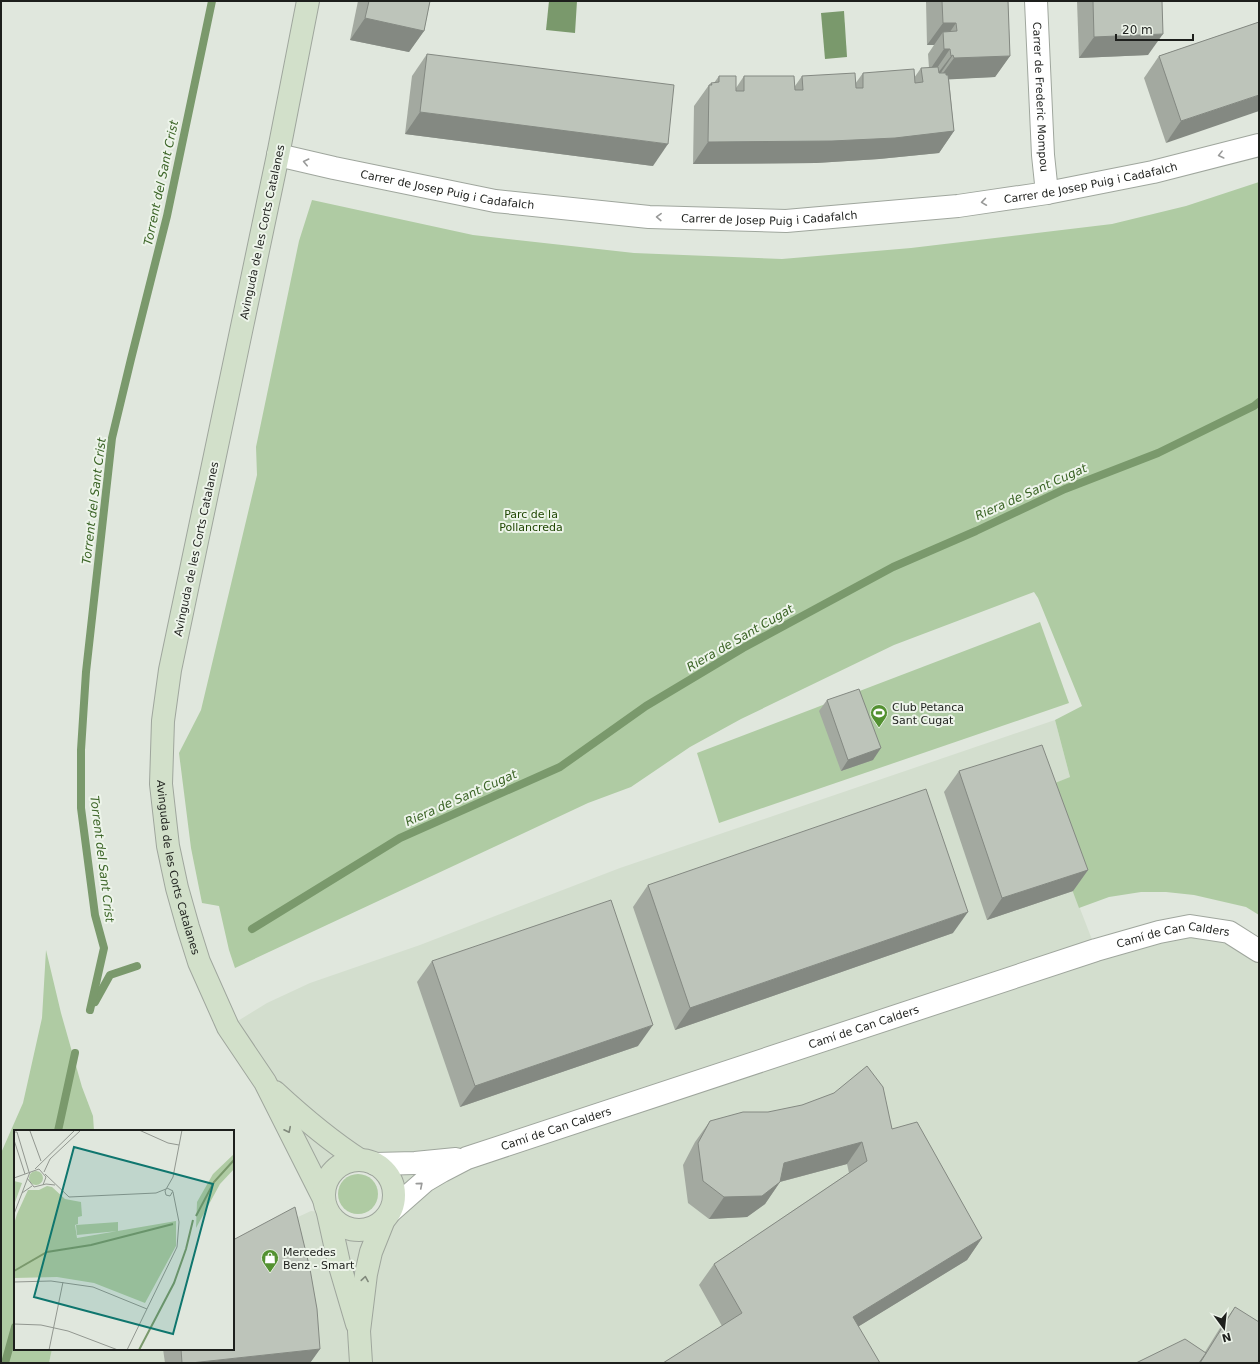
<svg xmlns="http://www.w3.org/2000/svg" width="1260" height="1364" viewBox="0 0 1260 1364" font-family="'DejaVu Sans',sans-serif">
<style>
.built{fill:#d3dece}
.green{fill:#afcba3}
.water{fill:#7a996c}
.lines{fill:none;stroke-linecap:round;stroke-linejoin:round}
.stream{stroke:#7a996c;stroke-width:8}
.minor-casing{stroke:#9fa69d;stroke-width:24}
.secondary-casing{stroke:#9fa69d;stroke-width:24}
.minor{stroke:#fff;stroke-width:22}
.secondary{stroke:#d2e0ca;stroke-width:22}
.wall{fill:#a3a9a0}
.shaded-wall{fill:#848982}
.building{fill:#bdc4ba;stroke:#848982}
.oneway{stroke:#999a99}
.oneway2{stroke:#81897c}
.labels{text-anchor:middle;stroke-width:4;stroke-linejoin:round;paint-order:stroke}
.street-label{font-size:11px;fill:#1d1f1c;stroke:#edf4ea}
.park-label{font-size:11px;fill:#1f4602;stroke:#edf4ea}
.poi-label{font-size:11px;fill:#1d1f1c;stroke:#edf4ea;text-anchor:start}
.water-label{font-size:12px;font-style:italic;fill:#3a6325;stroke:#edf4ea}
.inset-river{fill:none;stroke:#7a996c;stroke-width:2}
.inset-road{fill:none;stroke:#929790;stroke-width:1}
.view{fill:#0f766e;fill-opacity:0.15;stroke:#0f766e;stroke-width:2}
.inset-edge{fill:none;stroke:#1d1f1c;stroke-width:2}
</style>
<rect width="100%" height="100%" fill="#e0e7dd"/>
<polygon class="built" points="1055,720 1070,777 1035,792 1096,950 1190,926 1259,951 1259,1363 49,1363 52,1349 233,1349 233,1247 311,1211 328,1213 354,1237 383,1222 401,1193 398,1183 392,1175 375,1164 360,1160 330,1170 324,1199 228,1027 267,1003 310,983 420,945 620,868"/>
<g class="green">
<polygon points="1259,182 1259,915 1246,907 1194,895 1166,892 1141,892 1109,897 1079,908 1035,791 1070,777 1055,720 1082,706 1038,598 1034,592 894,645 741,719 690,747 631,787 588,803 235,968 229,950 219,906 202,903 191,848 179,753 201,710 257,475 256,447 299,241 312,200 473,235 634,253 782,259 911,248 1112,224 1186,206"/>
<polygon points="1040,622 1069,703 719,823 697,753"/>
<polygon points="46,950 61,1013 82,1087 93,1116 94,1131 15,1131 15,1349 52,1349 49,1363 1,1363 1,1153 23,1103 42,1018"/>
<circle cx="358" cy="1194" r="20"/>
</g>
<g class="water">
<polygon points="549,1 577,1 575,33 546,30"/>
<polygon points="844,11 847,57 825,59 821,13"/>
</g>
<g class="lines">
<g class="stream">
<polyline points="252,929 400,838 560,767 646,706 743,648 893,567 976,531 1065,489 1158,453 1254,406 1259,402"/>
<polyline points="95,1002 110,975 137,966"/>
<polyline points="90,1010 104,948 95,915 81,808 81,750 86,672 112,438 131,359 167,216 212,1"/>
<polyline points="58,1131 75,1053"/>
<polyline points="5,1363 15,1327"/>
</g>
<defs>
<g id="minor">
<path id="s1" d="M1036,1L1043,155L1047,193"/>
<path id="s2" d="M278,155L334,168L495,201L649,217L786,221L958,206L1047,193L1153,172L1259,145"/>
<polyline points="375,1164 415,1163 456,1159"/>
<path id="s3" d="M391,1211L425,1181L442,1171L467,1158L1096,950L1159,932L1190,926L1229,932L1259,951"/>
</g>
<g id="secondary">
<path id="s4" d="M308,1L278,155L170,670L163,721L161,784L168,846L177,888L188,927L199,962L228,1027L265,1082L324,1199"/>
<path d="M275,1092C302,1117 329,1140 360,1160"/>
<circle cx="359" cy="1195" r="35"/>
<polyline points="328,1213 339,1263 357,1324"/>
<polyline points="361,1363 359,1331 366,1274 371,1252 383,1222"/>
</g>
</defs>
<use href="#minor" class="minor-casing"/>
<use href="#secondary" class="secondary-casing"/>
<use href="#minor" class="minor"/>
<use href="#secondary" class="secondary"/>
</g>
<g class="wall">
<polygon points="358,1 430,1 424,31 409,52 350,40"/>
<polygon points="926,1 1008,1 1010,56 995,77 949,79 954,131 939,153 879,159 816,163 693,164 694,106 709,85 711,83 714,83 719,76 736,88 744,76 795,86 802,76 855,84 863,73 914,78 921,68 929,68 928,54 934,45 927,45"/>
<polygon points="1077,1 1162,1 1148,55 1079,58"/>
<polygon points="1259,22 1166,143 1144,78 1159,56"/>
<polygon points="427,54 653,166 405,134 412,76"/>
<polygon points="827,700 873,760 841,771 819,711"/>
<polygon points="959,771 1088,870 1073,891 987,920 944,792"/>
<polygon points="648,885 953,933 675,1030 633,907"/>
<polygon points="432,961 638,1046 460,1107 417,982"/>
<polygon points="710,1121 892,1129 982,1238 967,1260 859,1326 722,1326 699,1285 714,1264 849,1173 847,1164 780,1182 765,1204 747,1217 709,1219 688,1203 683,1165 695,1142"/>
<polygon points="1235,1307 1259,1363 1136,1363 1205,1352 1220,1328"/>
<polygon points="163,1349 320,1349 310,1363 165,1363"/>
</g>
<g class="shaded-wall">
<polygon points="365,18 424,31 409,52 350,40"/>
<polygon points="943,23 956,23 943,42 943,32 934,45 927,45"/>
<polygon points="1163,34 1148,55 1079,58 1094,37"/>
<polygon points="944,49 950,49 935,71 929,71"/>
<polygon points="953,55 938,77 935,77 951,56"/>
<polygon points="1010,56 995,77 938,80 954,58"/>
<polygon points="1259,95 1259,111 1166,143 1181,121"/>
<polygon points="420,112 668,144 653,166 405,134"/>
<polygon points="954,131 939,153 879,159 816,163 693,164 708,142"/>
<polygon points="881,748 873,760 841,771 848,760"/>
<polygon points="1088,870 1073,891 987,920 1002,898"/>
<polygon points="968,912 953,933 675,1030 690,1008"/>
<polygon points="653,1025 638,1046 460,1107 475,1086"/>
<polygon points="862,1142 847,1164 768,1185 784,1163"/>
<polygon points="780,1182 765,1204 747,1217 709,1219 724,1197"/>
<polygon points="982,1238 967,1260 838,1339 853,1317"/>
<polygon points="320,1349 310,1363 191,1363"/>
</g>
<g class="building">
<polygon points="369,1 430,1 424,31 365,18"/>
<polygon points="942,1 1008,1 1010,56 954,58 953,55 951,56 950,49 944,49 943,32 957,31 956,23 943,23"/>
<polygon points="1093,1 1162,1 1163,34 1094,37"/>
<polygon points="1259,22 1259,95 1181,121 1159,56"/>
<polygon points="427,54 674,85 668,144 420,112"/>
<polygon points="938,67 939,73 946,73 946,75 948,75 954,131 895,138 832,141 708,142 709,85 712,85 711,83 719,82 719,76 736,76 736,91 744,91 744,76 794,76 795,90 803,90 802,76 855,73 856,88 863,88 863,73 914,69 915,83 923,82 921,68"/>
<polygon points="859,689 881,748 848,760 827,700"/>
<polygon points="1042,745 1088,870 1002,898 959,771"/>
<polygon points="926,789 968,912 690,1008 648,885"/>
<polygon points="611,900 653,1025 475,1086 432,961"/>
<polygon points="867,1066 883,1087 892,1129 917,1122 982,1238 853,1317 880,1363 663,1363 742,1313 714,1264 867,1161 862,1142 784,1163 780,1182 762,1196 724,1197 703,1181 698,1143 710,1121 743,1112 768,1112 802,1105 834,1093"/>
<polygon points="295,1207 310,1269 317,1309 320,1349 191,1363 182,1363 181,1349 233,1349 233,1240"/>
<polygon points="1235,1307 1259,1322 1259,1363 1200,1363"/>
<polygon points="1185,1339 1206,1353 1199,1363 1136,1363"/>
</g>
<defs><path id="oneway-chevron" d="M-2-3.5L2.5 0L-2 3.5" fill="none" stroke-width="1.6" stroke-linecap="round" stroke-linejoin="round"/></defs>
<g class="oneway">
<use href="#oneway-chevron" transform="translate(1221 155) rotate(166)"/>
<use href="#oneway-chevron" transform="translate(306 162) rotate(-167)"/>
<use href="#oneway-chevron" transform="translate(984 202) rotate(172)"/>
<use href="#oneway-chevron" transform="translate(659 217) rotate(-178)"/>
<use href="#oneway-chevron" transform="translate(420 1185) rotate(-40)"/>
</g>
<g class="oneway2">
<use href="#oneway-chevron" transform="translate(288 1130) rotate(64)"/>
<use href="#oneway-chevron" transform="translate(365 1279) rotate(-81)"/>
</g>
<defs>
<symbol id="stadium-pin" viewBox="-11 -11 22 30"><path d="M0 17L-7.5 6A9.5 9.5 0 1 1 7.5 6Z" fill="#539131" stroke="#edf4ea"/><path d="M0-5a6.5 5 0 1 0 0 10a6.5 5 0 1 0 0-10ZM-3.5-1.8h7v3.6h-7Z" fill="#fff"/></symbol>
<symbol id="shop-pin" viewBox="-11 -11 22 30"><path d="M0 17L-7.5 6A9.5 9.5 0 1 1 7.5 6Z" fill="#539131" stroke="#edf4ea"/><path d="M-5-2.5h2.3a2.7 3.5 0 0 1 5.4 0H5L5.5 6h-11ZM-1.5-2.5h3a1.5 2.3 0 0 0-3 0Z" fill="#fff"/></symbol>
</defs>
<g fill-rule="evenodd">
<use href="#stadium-pin" x="869" y="703" width="20" height="27"/>
<use href="#shop-pin" x="260" y="1248" width="20" height="27"/>
</g>
<g class="labels">
<g class="street-label">
<text dy="4" stroke="none"><textPath href="#s1" startOffset="96">Carrer de Frederic Mompou</textPath></text>
<text dy="4" stroke="none"><textPath href="#s2" startOffset="821">Carrer de Josep Puig i Cadafalch</textPath></text>
<text dy="4" stroke="none"><textPath href="#s2" startOffset="173">Carrer de Josep Puig i Cadafalch</textPath></text>
<text dy="4" stroke="none"><textPath href="#s2" startOffset="497">Carrer de Josep Puig i Cadafalch</textPath></text>
<text transform="translate(262 232) rotate(-78)" y="4">Avinguda de les Corts Catalanes</text>
<text transform="translate(196 549) rotate(-78)" y="4">Avinguda de les Corts Catalanes</text>
<text dy="4" stroke="none"><textPath href="#s4" startOffset="883">Avinguda de les Corts Catalanes</textPath></text>
<text dy="4" stroke="none"><textPath href="#s3" startOffset="835">Camí de Can Calders</textPath></text>
<text dy="4" stroke="none"><textPath href="#s3" startOffset="511">Camí de Can Calders</textPath></text>
<text dy="4" stroke="none"><textPath href="#s3" startOffset="187">Camí de Can Calders</textPath></text>
</g>
<g class="park-label">
<text x="531" y="518">Parc de la<tspan x="531" dy="13">Pollancreda</tspan></text>
</g>
<g class="poi-label">
<text x="892" y="711">Club Petanca<tspan x="892" dy="13">Sant Cugat</tspan></text>
<text x="283" y="1256">Mercedes<tspan x="283" dy="13">Benz - Smart</tspan></text>
</g>
<g class="water-label">
<text transform="translate(161 183) rotate(-78)" y="4">Torrent del Sant Crist</text>
<text transform="translate(1031 492) rotate(-24)" y="4">Riera de Sant Cugat</text>
<text transform="translate(94 501) rotate(-83)" y="4">Torrent del Sant Crist</text>
<text transform="translate(740 638) rotate(-30)" y="4">Riera de Sant Cugat</text>
<text transform="translate(461 798) rotate(-24)" y="4">Riera de Sant Cugat</text>
<text transform="translate(102 859) rotate(83)" y="4">Torrent del Sant Crist</text>
</g>
</g>
<g transform="translate(14 1130)">
<rect width="220" height="220" fill="#e0e7dd"/>
<path d="M220,24V39L206,54L182,98L183,72L199,44ZM15 48a7 7 0 1 1 14 0a7 7 0 1 1-14 0ZM0,51L8,53L0,75ZM33,56L38,57L51,69L67,72L68,86L64,87V94L61,95L63,108L162,91V116L131,173L80,153L43,147L0,148V94L3,84L14,60H25ZM104,92V101L63,105L62,95Z" fill="#afcba3"/>
<path class="inset-river" d="M182,86L200,52L220,30M0,141L33,122L77,115L159,94M125,220L160,153L172,119L179,90"/>
<path class="inset-road" d="M125,0L154,13L165,15M16,1L27,31M0,2H3L15,42M0,10L11,44M21,39L61,0M30,42L36,29L67,0M31,44L55,67L142,63L152,59M0,48L25,39L32,47L29,55M13,48L20,57L32,54L41,55M153,58L159,61L156,66L152,65L151,61L159,47L168,0M8,63L18,56M0,84L16,42M0,152L37,151L79,157L133,179M0,194L27,195L54,201L104,220M35,220L49,152M113,220L163,117L165,92L159,62"/>
<path class="view" d="M60,17L199,54L159,204L20,167Z"/>
<rect width="220" height="220" class="inset-edge"/>
</g>
<rect width="1260" height="1364" fill="none" stroke="#1d1f1c" stroke-width="4"/>
<g transform="translate(1224 1328) rotate(165)" stroke="#edf4ea" stroke-width="3" paint-order="stroke">
<path d="M0-3L7 15L0 10L-7 15Z" fill="#1d1f1c"/>
<text y="-6" font-size="11" font-weight="bold" text-anchor="middle" fill="#1d1f1c">N</text>
</g>
<path d="M1116 34v6h77v-6" fill="none" stroke="#1d1f1c" stroke-width="2"/>
<text x="1122" y="34" font-size="12" fill="#1d1f1c" stroke="#edf4ea" stroke-width="3" paint-order="stroke">20 m</text>
</svg>
